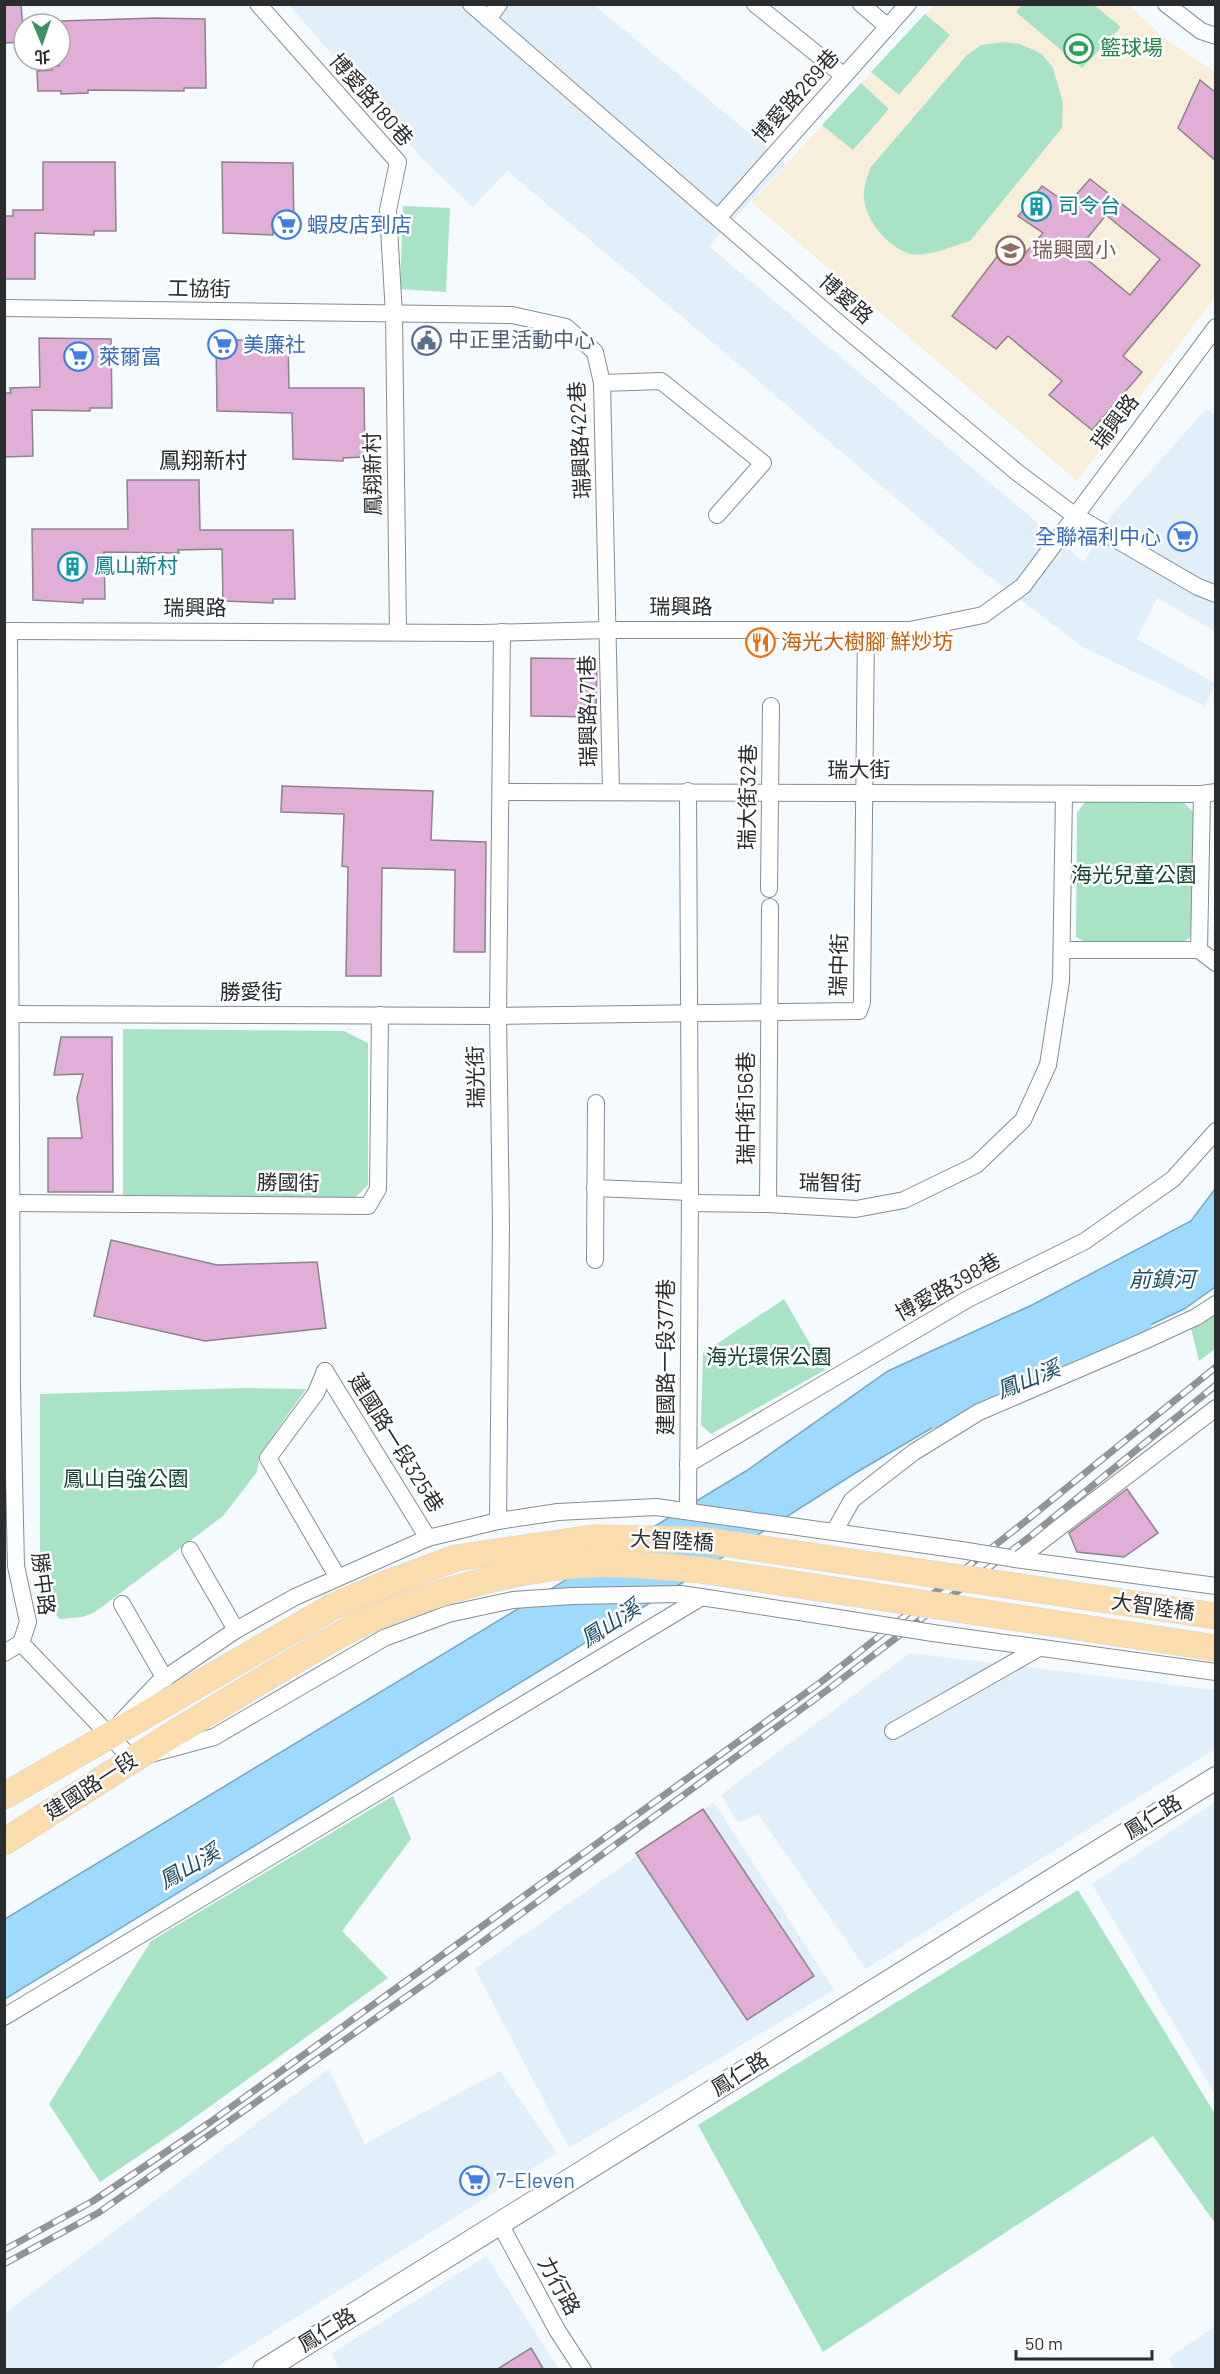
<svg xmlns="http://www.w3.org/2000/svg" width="1220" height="2374" viewBox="0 0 1220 2374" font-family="Barlow,'Noto Sans TC',sans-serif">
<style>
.built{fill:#e0effa}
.education{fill:#f7efd9}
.green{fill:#a9e3c5}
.water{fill:#9ddafd;stroke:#7aa6c0;stroke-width:1.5}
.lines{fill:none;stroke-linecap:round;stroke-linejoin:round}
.river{stroke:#9ddafd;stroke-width:33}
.building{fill:#e0aed6;stroke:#8b848a;stroke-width:1.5;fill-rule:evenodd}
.street-casing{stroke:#868d92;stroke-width:18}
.secondary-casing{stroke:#868d92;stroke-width:24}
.primary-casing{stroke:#d4d5d6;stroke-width:27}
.street{stroke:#fff;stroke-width:16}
.secondary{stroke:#fff;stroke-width:22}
.primary{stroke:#fadcad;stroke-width:26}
.rail-casing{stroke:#909498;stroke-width:7}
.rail{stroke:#fff;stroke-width:4.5;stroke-dasharray:14;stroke-linecap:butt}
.street-bridge-casing{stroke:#868d92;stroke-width:18;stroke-linecap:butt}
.primary-bridge-casing{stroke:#d4d5d6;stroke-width:27;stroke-linecap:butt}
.street-bridge{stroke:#fff;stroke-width:16}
.primary-bridge{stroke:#fadcad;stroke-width:26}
.labels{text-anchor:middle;stroke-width:5;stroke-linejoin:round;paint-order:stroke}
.leisure-label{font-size:21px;fill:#27864d;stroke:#fff;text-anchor:start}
.street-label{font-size:21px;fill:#2a2d30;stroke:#fff}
.culture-label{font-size:21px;fill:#0d838f;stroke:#fff;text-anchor:start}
.shop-label{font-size:21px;fill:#366cbe;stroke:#fff;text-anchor:start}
.education-label{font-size:21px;fill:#785e54;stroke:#fff;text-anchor:start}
.service-label{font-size:21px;fill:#4e5e75;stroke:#fff;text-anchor:start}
.food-label{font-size:21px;fill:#c56008;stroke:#fff;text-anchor:start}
.park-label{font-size:21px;fill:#134531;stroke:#fff}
.neighbourhood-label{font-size:22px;fill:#242a2e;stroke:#fff}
.water-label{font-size:22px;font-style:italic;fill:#1f4f67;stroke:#fff}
</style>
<rect width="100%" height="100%" fill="#f5fafe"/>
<g class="built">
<polygon points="289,5 594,5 786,163 709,246 1084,562 1110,517 1206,409 1215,415 1215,631 1157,598 1137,639 1215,683 1205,706 1083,647 972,563 711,341 507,171 473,207 423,159"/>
<polygon points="910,1653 1215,1690 1215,1749 866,1969 758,1814 738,1823 721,1795"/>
<polygon points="714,1802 834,1990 569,2148 475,1969"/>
<polygon points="1215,1802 1215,1801 1215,2094 1092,1884"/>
<polygon points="329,2069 365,2144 500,2071 557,2153 214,2369 5,2369 5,2313"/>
<polygon points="486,2256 559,2369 340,2369 331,2354"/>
<polygon points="1215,2326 1215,2369 1173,2369 1169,2358"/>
</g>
<polygon class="education" points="934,5 1129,5 1164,38 1215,72 1215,297 1077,481 751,202"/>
<g class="green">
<polygon points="1022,5 1094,5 1121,27 1082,68 1016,12"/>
<polygon points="925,14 950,35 899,95 871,72"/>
<path d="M1005,42L1020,44L1042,54L1053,68L1063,103L1062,128L970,241C953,246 929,257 911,254C887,248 861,216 864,191C865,183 868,175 870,168L967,55L981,45Z"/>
<polygon points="861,83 889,109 853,150 822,125"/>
<polygon points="403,206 450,208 446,292 400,289"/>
<polygon points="1085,802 1183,802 1194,813 1191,937 1180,944 1089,944 1076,937 1077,813"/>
<polygon points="123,1029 344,1031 368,1043 368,1185 355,1198 123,1195"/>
<polygon points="1215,1296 1215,1349 1199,1361 1189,1320"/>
<polygon points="784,1299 825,1370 711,1434 701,1425 703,1353"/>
<polygon points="243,1388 306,1389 260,1454 257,1472 223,1516 95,1612 83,1617 59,1619 45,1598 40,1560 40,1394"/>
<polygon points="393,1796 411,1839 342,1931 388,1978 180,2128 100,2182 49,2104 151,1941"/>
<polygon points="1078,1890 1215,2114 1215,2223 1153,2136 823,2352 698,2125"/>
</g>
<polygon class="water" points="1215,1189 1215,1287 1184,1309 1102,1348 1027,1372 857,1472 666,1593 5,1999 5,1919 746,1471 888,1371 1032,1305 1191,1221"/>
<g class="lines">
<polyline class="river" points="942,1414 1082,1358 1135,1327"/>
</g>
<g class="building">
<polygon points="4,4 21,4 24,42 4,43"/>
<polygon points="156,18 205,19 206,88 184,88 184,91 88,90 88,93 61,94 61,91 38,91 37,71 52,70 52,66 59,66 60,21"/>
<polygon points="1200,80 1215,92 1215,160 1178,128"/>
<polygon points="43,162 115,162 116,231 94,231 94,235 35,233 35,279 4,279 4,216 13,216 13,210 43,210"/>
<polygon points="222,162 293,163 294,232 273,232 273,235 223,233"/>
<path d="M1090,179L1200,265L1123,356L1142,372L1092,430L1049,395L1062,381L1008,336L996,349L952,316L1002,250L1017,263L1043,233L1018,216L1042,186L1068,204ZM1106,215L1160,259L1130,295L1077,251Z"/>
<polygon points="39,338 111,339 112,408 90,408 90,411 32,410 33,456 4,457 4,393 11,393 10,388 40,387"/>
<polygon points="216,340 288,340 289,388 364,388 365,457 343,458 343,461 293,459 292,413 217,411"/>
<polygon points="127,480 199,480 200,530 293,530 295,599 273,599 273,603 223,601 222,549 178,550 179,553 104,552 105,599 83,599 83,603 33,600 32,529 128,529"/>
<polygon points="531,658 597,659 596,717 531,716"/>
<polygon points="282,786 433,791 431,840 486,842 485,952 454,952 455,870 382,868 381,976 346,976 348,867 342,866 344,814 281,812"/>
<polygon points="61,1037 112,1037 113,1192 48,1192 48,1138 82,1138 77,1098 83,1074 54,1075"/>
<polygon points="111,1240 217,1265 317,1262 326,1328 205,1341 94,1316"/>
<polygon points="1127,1489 1158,1533 1124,1557 1077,1552 1069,1533"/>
<polygon points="703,1809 814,1976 747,2020 636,1853"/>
<polygon points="531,2348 544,2370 496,2370"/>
</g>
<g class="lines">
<defs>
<g id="street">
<polyline points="258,4 398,162 388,210 394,315 398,632"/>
<polyline points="471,4 848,331 1018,473 1074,515 1198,587 1216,594"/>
<polyline points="755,4 844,76"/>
<polyline points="861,4 888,27"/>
<polyline points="1166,4 1201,31 1216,36"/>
<polyline points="488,19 499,4"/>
<polyline points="718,218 908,4"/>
<polyline points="4,308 512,315 566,327 595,352 602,383 611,791"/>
<polyline points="602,383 661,381 763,463 717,515"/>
<polyline points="4,631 482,633 609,630 910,630 983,615 1023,586 1216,327"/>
<polyline points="9,631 12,1388 16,1566 28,1622 21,1643"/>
<polyline points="502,792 1202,794 1216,792"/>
<polyline points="769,889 771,706"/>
<polyline points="1062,950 1199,950 1216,963"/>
<polyline points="1199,950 1202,794"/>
<polyline points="4,1014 498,1016 859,1011 862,1002 866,630"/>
<polyline points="595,1188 690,1192"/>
<polyline points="13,1203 368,1206 378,1189 380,1015"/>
<polyline points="690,1203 768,1204 856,1209 904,1200 976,1165 1023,1120 1048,1065 1061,981 1064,794"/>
<polyline points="768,1204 770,907"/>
<polyline points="595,1260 596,1103"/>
<polyline points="325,1371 316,1393 268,1458 337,1576"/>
<polyline points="325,1371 428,1538"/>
<polyline points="688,1464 968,1299 1085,1241 1173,1179 1216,1131"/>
<polyline points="688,1511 690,1192 688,791"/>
<polyline points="498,1521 501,1224 498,1016 502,632"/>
<polyline points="834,1532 852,1500 914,1452 979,1412 1144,1341 1196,1317 1216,1304"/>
<polyline points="190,1550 236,1630"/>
<polyline points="1014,1559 1216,1586"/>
<polyline points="1018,1559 1216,1408"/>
<polyline points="122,1604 165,1679"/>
<polyline points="933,1633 1216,1672"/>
<polyline points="21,1643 132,1759 214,1737 384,1638 448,1614 513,1600 572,1596 681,1594 838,1618"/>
<polyline points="4,1653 21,1643"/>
<polyline points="121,1722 158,1683 236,1630 295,1597 428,1538 498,1521 558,1512 656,1507 961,1550"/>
<polyline points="893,1731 1039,1648"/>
<polyline points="4,2017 702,1597"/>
<polyline points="499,2222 557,2330 583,2370"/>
</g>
<polyline id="secondary" points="264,2370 1216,1778"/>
<g id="primary">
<polyline points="4,1796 161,1706"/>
<polyline points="4,1842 178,1731"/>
</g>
</defs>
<use href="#street" class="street-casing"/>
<use href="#secondary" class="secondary-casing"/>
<use href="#primary" class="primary-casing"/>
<use href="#street" class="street"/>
<use href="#secondary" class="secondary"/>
<use href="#primary" class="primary"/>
<defs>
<g id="rail">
<polyline points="4,2250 93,2201 209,2123 821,1682 1022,1524 1216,1367"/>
<polyline points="4,2264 98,2213 433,1978 826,1691 1032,1535 1216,1385"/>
</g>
</defs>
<use href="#rail" class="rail-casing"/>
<use href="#rail" class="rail"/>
<defs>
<g id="street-bridge">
<polyline points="961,1550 1010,1558"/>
<polyline points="838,1618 933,1633"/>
</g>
<g id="primary-bridge">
<polyline points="161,1706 332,1607 388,1583 456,1558 593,1538 702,1540 1216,1616"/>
<path d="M178,1731C233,1698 287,1664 343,1633C411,1597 519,1566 597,1564C632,1563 666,1567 701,1570L1216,1648"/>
</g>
</defs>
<use href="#street-bridge" class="street-bridge-casing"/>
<use href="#primary-bridge" class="primary-bridge-casing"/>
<use href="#street-bridge" class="street-bridge"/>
<use href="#primary-bridge" class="primary-bridge"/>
</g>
<defs>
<symbol id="stadium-ring" viewBox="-11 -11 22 22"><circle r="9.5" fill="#fff" stroke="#2e9e5b" stroke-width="1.5"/><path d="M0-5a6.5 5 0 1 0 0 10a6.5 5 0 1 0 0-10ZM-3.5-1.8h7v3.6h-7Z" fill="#2e9e5b"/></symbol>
<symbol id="building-ring" viewBox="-11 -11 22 22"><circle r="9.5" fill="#fff" stroke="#0f9aa8" stroke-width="1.5"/><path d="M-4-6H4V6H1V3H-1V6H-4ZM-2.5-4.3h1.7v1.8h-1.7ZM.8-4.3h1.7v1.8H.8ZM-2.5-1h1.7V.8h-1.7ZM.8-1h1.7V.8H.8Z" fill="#0f9aa8"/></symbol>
<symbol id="supermarket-ring" viewBox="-11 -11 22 22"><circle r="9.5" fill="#fff" stroke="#3f7fe0" stroke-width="1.5"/><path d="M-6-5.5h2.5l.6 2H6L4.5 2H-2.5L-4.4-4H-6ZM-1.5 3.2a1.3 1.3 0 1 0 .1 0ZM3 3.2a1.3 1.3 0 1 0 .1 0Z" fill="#3f7fe0"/></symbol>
<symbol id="school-ring" viewBox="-11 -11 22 22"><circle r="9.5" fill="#fff" stroke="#8d6e63" stroke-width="1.5"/><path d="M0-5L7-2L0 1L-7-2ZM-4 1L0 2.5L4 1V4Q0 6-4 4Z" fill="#8d6e63"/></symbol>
<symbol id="civic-ring" viewBox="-11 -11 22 22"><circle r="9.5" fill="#fff" stroke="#5c6f8a" stroke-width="1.5"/><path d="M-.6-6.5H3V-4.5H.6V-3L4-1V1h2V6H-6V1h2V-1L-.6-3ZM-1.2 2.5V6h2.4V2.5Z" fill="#5c6f8a"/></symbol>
<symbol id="restaurant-ring" viewBox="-11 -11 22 22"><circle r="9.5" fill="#fff" stroke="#e8710a" stroke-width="1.5"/><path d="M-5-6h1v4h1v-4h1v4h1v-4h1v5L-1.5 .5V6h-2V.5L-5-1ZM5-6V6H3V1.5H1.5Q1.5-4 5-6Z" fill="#e8710a"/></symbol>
</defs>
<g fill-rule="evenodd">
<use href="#stadium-ring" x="1062" y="32" width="33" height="33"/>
<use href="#building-ring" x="1020" y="190" width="33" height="33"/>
<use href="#supermarket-ring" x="270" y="208" width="33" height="33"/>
<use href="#school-ring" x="994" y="234" width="33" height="33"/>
<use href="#civic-ring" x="410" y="324" width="33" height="33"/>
<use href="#supermarket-ring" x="206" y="328" width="33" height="33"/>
<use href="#supermarket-ring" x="62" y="340" width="33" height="33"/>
<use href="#supermarket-ring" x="1166" y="520" width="33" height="33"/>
<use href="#building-ring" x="56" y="550" width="33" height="33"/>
<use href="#restaurant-ring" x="744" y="626" width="33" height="33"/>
<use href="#supermarket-ring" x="458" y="2164" width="33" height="33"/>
</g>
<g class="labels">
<g class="leisure-label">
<text x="1100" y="55">籃球場</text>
</g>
<g class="street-label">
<text transform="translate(796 96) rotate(-48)" y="7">博愛路269巷</text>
<text transform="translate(371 100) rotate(49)" y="7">博愛路180巷</text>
<text transform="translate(199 289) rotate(1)" y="7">工協街</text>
<text transform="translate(846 299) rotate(41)" y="7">博愛路</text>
<text transform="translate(1115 422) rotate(-53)" y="7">瑞興路</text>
<text transform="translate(580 440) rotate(-93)" y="7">瑞興路422巷</text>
<text transform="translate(373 474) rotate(-91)" y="7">鳳翔新村</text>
<text x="681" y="614">瑞興路</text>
<text x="195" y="615">瑞興路</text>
<text transform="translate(588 711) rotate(-91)" y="7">瑞興路471巷</text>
<text x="859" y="777">瑞大街</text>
<text transform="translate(748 797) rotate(-89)" y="7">瑞大街32巷</text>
<text transform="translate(839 965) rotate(-88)" y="7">瑞中街</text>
<text x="251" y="999">勝愛街</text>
<text transform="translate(476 1077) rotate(-91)" y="7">瑞光街</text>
<text transform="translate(746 1108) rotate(-90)" y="7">瑞中街156巷</text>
<text transform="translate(288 1183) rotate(1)" y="7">勝國街</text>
<text transform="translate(830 1183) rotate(1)" y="7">瑞智街</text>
<text transform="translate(948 1287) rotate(-29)" y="7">博愛路398巷</text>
<text transform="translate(666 1357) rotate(-90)" y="7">建國路一段377巷</text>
<text transform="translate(396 1443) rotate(58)" y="7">建國路一段325巷</text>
<text transform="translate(672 1541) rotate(3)" y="7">大智陸橋</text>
<text transform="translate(43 1584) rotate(83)" y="7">勝中路</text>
<text transform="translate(1153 1607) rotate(8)" y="7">大智陸橋</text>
<text transform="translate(91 1786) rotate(-33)" y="7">建國路一段</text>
<text transform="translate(1153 1817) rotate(-32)" y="7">鳳仁路</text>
<text transform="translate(740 2074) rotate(-32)" y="7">鳳仁路</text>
<text transform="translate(559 2286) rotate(61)" y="7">力行路</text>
<text transform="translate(327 2330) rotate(-32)" y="7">鳳仁路</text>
</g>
<g class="culture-label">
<text x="1058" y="213">司令台</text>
<text x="94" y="573">鳳山新村</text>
</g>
<g class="shop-label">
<text x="307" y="232">蝦皮店到店</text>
<text x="243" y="352">美廉社</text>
<text x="99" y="364">萊爾富</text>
<text x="1161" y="544" text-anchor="end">全聯福利中心</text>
<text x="496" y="2188">7-Eleven</text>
</g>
<g class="education-label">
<text x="1032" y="257">瑞興國小</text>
</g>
<g class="service-label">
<text x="448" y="347">中正里活動中心</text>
</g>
<g class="food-label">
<text x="781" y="649">海光大樹腳 鮮炒坊</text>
</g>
<g class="park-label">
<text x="1134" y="882">海光兒童公園</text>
<text x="769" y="1364">海光環保公園</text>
<text x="126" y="1486">鳳山自強公園</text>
</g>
<g class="neighbourhood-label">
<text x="203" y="468">鳳翔新村</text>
</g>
<g class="water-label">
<text x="1162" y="1287">前鎮河</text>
<text transform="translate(1028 1379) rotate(-22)" y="8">鳳山溪</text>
<text transform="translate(610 1623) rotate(-33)" y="8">鳳山溪</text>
<text transform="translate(189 1866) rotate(-30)" y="8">鳳山溪</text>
</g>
</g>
<rect width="1220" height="2374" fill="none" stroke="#2a2d30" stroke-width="12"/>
<g transform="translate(42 42) rotate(178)"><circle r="28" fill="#ffffff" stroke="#aaabac" stroke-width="1.5"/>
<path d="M0-4.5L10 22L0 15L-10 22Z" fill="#3c9165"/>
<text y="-9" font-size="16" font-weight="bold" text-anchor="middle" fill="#2a2d30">北</text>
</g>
<path d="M1016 2350v9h136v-9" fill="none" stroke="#2a2d30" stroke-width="3"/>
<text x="1025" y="2350" font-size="18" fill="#2a2d30" stroke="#ffffff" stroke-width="4.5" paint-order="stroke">50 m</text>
</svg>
